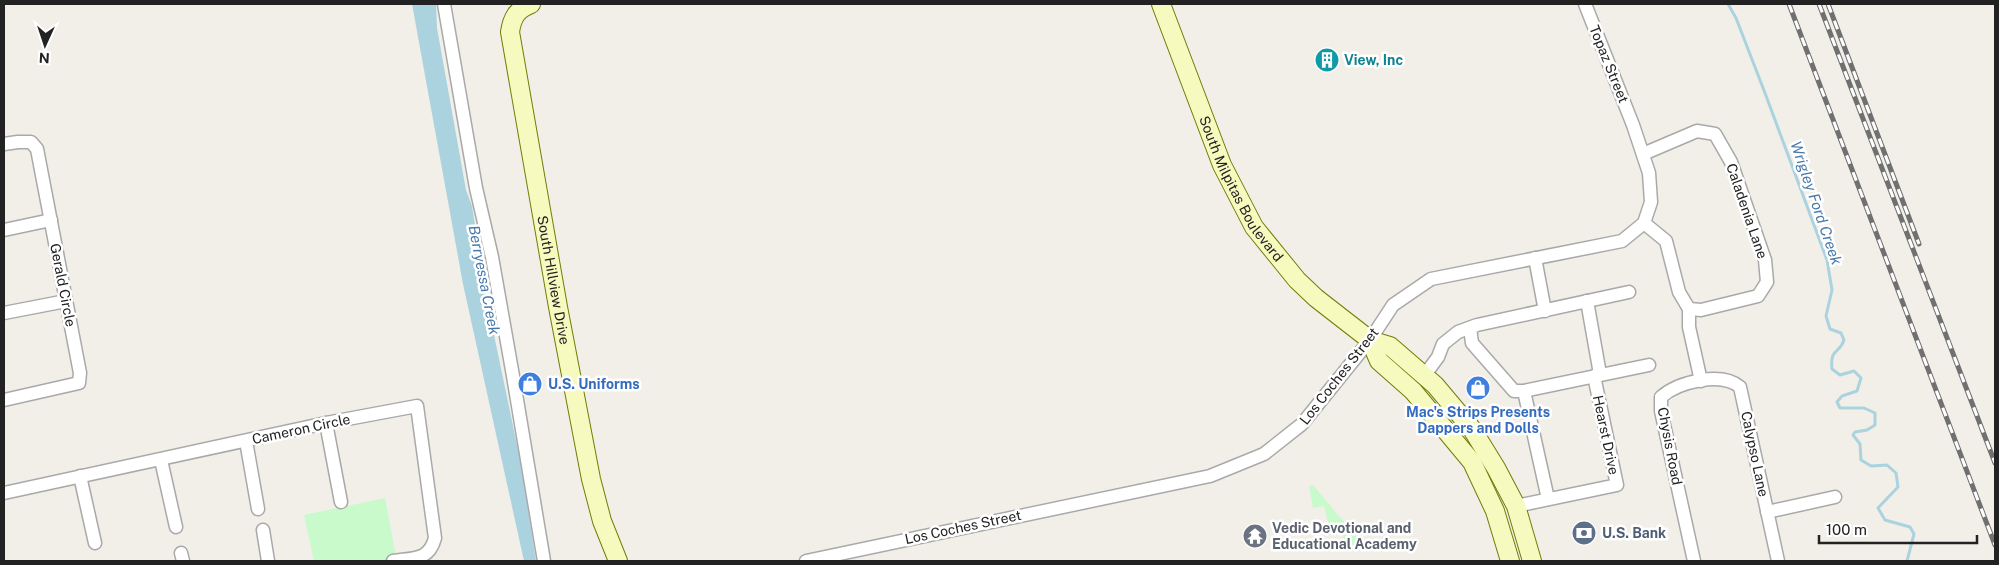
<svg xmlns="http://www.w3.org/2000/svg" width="1999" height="565" viewBox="0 0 1999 565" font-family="'Public Sans',sans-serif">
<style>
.park{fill:#c8facc}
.water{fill:#aad3df}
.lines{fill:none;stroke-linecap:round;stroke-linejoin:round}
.stream{stroke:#aad3df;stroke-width:3}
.street-casing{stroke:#a9a9a9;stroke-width:15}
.secondary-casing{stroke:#707d05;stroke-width:20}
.street{stroke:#fff;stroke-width:12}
.secondary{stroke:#f7fabf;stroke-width:18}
.rail-casing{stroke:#707070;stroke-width:5}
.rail{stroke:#fff;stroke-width:3;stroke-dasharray:9;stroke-linecap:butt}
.labels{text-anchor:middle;stroke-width:5;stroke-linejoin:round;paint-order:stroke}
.culture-label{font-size:14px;font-weight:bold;fill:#0d838f;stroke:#fff;text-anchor:start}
.street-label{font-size:14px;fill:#222;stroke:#fff}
.shop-label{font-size:14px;font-weight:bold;fill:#366cbe;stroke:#fff;text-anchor:start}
.worship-label{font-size:14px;font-weight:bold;fill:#5b616d;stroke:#fff;text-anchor:start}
.service-label{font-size:14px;font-weight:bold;fill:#4e5e75;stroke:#fff;text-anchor:start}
.water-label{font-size:15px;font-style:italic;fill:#4a7aab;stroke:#fff}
</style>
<rect width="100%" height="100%" fill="#f2efe9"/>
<g class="park">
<polygon points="1313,485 1365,547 1358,551 1357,544 1345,546 1341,524 1329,527 1324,506 1313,508 1309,486"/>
<polygon points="385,498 397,561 314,561 304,515"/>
</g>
<polygon class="water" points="412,4 436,4 437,28 466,190 472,206 488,306 522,469 536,561 524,561 463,284"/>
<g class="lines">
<path class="stream" d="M1728,4L1736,18L1765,93L1827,260L1832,290L1826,316L1830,329L1841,333L1844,340C1839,355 1830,347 1832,369L1840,375L1854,371L1861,378L1857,391L1842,396L1837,402L1840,408H1864L1875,413V425L1867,430L1855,432L1853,435L1860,444L1861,460L1871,466L1887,465L1896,473L1898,487L1878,508L1885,520L1910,527L1914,534L1907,561"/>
<defs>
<g id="street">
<polyline points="444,4 476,188 492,257 513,376 544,561"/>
<polyline points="4,144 18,142 31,142 37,149 80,373 79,383 4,400"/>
<polyline points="1643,154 1697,131 1715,134 1731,162 1765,260 1767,282 1758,296 1701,310 1689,309"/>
<polyline points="1644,223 1666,241 1679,292 1689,309 1689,327 1701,381"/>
<polyline points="4,230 51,220"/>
<polyline points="1535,258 1545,311"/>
<polyline points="1587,301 1600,374"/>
<polyline points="4,313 66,301"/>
<polyline points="1470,328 1472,343 1514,391 1524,391 1649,365"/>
<polyline points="1424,376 1438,357 1443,344 1458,332 1477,325 1629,292"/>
<polyline points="1524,391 1548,499"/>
<polyline points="326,423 341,502"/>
<polyline points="246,441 258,509"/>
<polyline points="161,460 176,527"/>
<polyline points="80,476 95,543"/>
<path d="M4,493L326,423L417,406L435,538C429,561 413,558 393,561"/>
<polyline points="1516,506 1617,485 1594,376"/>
<polyline points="1767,512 1835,497"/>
<polyline points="263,530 268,561"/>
<polyline points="181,553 183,561"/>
<polyline points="806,561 1210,476 1264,454 1302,424 1370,340 1393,305 1431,279 1622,241 1644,223 1651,202 1649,173 1633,125 1585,4"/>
<path d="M1694,561L1661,411V397C1678,382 1721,371 1740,387L1778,561"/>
</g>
<g id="secondary">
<path id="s1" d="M531,4C517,9 512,18 510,32L558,307L591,479L602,521L618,561"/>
<path id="s2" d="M1161,4L1222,165L1254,227L1297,280L1316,298L1370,340L1390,346L1435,385L1472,429L1496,468L1516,506L1532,561"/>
<polyline points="1370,340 1379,361 1413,391 1472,462 1495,511 1510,561"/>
</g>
</defs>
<use href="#street" class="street-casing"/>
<use href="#secondary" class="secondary-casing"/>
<use href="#street" class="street"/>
<use href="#secondary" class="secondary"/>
<defs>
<g id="rail">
<polyline points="1789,4 1995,545"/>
<polyline points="1819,4 1995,463"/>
<polyline points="1828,4 1919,244"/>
</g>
</defs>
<use href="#rail" class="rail-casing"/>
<use href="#rail" class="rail"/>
</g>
<defs>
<symbol id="building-disc" viewBox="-11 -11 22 22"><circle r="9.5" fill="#0f9aa8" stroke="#fff"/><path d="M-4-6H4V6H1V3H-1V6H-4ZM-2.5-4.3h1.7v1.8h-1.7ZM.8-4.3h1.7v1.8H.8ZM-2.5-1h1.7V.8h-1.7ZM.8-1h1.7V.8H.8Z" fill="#fff"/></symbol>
<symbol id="shop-disc" viewBox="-11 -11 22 22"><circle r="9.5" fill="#3f7fe0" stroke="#fff"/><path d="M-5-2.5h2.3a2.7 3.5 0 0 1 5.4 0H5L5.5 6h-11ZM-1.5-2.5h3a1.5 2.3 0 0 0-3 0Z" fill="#fff"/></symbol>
<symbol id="bank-disc" viewBox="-11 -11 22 22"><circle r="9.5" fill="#5c6f8a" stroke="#fff"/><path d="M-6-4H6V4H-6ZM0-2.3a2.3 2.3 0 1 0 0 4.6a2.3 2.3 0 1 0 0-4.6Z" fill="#fff"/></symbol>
<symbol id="temple-disc" viewBox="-11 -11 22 22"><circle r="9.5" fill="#6b7280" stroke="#fff"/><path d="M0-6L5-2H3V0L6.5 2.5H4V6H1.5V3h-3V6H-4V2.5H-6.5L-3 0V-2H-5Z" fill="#fff"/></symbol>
</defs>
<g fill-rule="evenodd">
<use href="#building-disc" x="1313" y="46" width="28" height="28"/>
<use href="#shop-disc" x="516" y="370" width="28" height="28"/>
<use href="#shop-disc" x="1464" y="374" width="28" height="28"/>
<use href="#bank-disc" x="1570" y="519" width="28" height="28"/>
<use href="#temple-disc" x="1241" y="522" width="28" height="28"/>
</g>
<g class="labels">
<g class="culture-label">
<text x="1344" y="65">View, Inc</text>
</g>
<g class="street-label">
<text transform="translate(1609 64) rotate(68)" y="5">Topaz Street</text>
<text dy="5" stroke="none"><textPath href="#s2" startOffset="202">South Milpitas Boulevard</textPath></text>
<text transform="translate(1747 211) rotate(71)" y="5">Caladenia Lane</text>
<text dy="5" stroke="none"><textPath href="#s1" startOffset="289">South Hillview Drive</textPath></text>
<text transform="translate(63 285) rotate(79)" y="5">Gerald Circle</text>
<text transform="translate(1339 376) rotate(-52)" y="5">Los Coches Street</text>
<text transform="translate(301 429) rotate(-12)" y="5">Cameron Circle</text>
<text transform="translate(1606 435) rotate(78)" y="5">Hearst Drive</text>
<text transform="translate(1670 446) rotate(79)" y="5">Chysis Road</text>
<text transform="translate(1755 454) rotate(78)" y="5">Calypso Lane</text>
<text transform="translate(963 527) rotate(-12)" y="5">Los Coches Street</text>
</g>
<g class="shop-label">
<text x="548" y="389">U.S. Uniforms</text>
<text x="1478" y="417" text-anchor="middle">Mac's Strips Presents<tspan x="1478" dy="16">Dappers and Dolls</tspan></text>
</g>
<g class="worship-label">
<text x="1272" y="533">Vedic Devotional and<tspan x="1272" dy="16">Educational Academy</tspan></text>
</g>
<g class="service-label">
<text x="1602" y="538">U.S. Bank</text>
</g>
<g class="water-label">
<text transform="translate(1816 203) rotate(71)" y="5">Wrigley Ford Creek</text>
<text transform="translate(484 280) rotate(79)" y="5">Berryessa Creek</text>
</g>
</g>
<rect width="1999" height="565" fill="none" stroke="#222222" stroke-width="10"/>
<g transform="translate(45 45) rotate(183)" stroke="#ffffff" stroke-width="4" paint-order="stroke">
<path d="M0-4L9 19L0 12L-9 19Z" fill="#222222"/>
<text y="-8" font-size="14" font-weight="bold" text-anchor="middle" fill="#222222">N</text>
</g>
<path d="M1819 535v8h158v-8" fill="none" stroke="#222222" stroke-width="2.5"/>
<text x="1826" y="535" font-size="15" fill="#222222" stroke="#ffffff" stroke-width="4" paint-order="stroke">100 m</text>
</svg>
